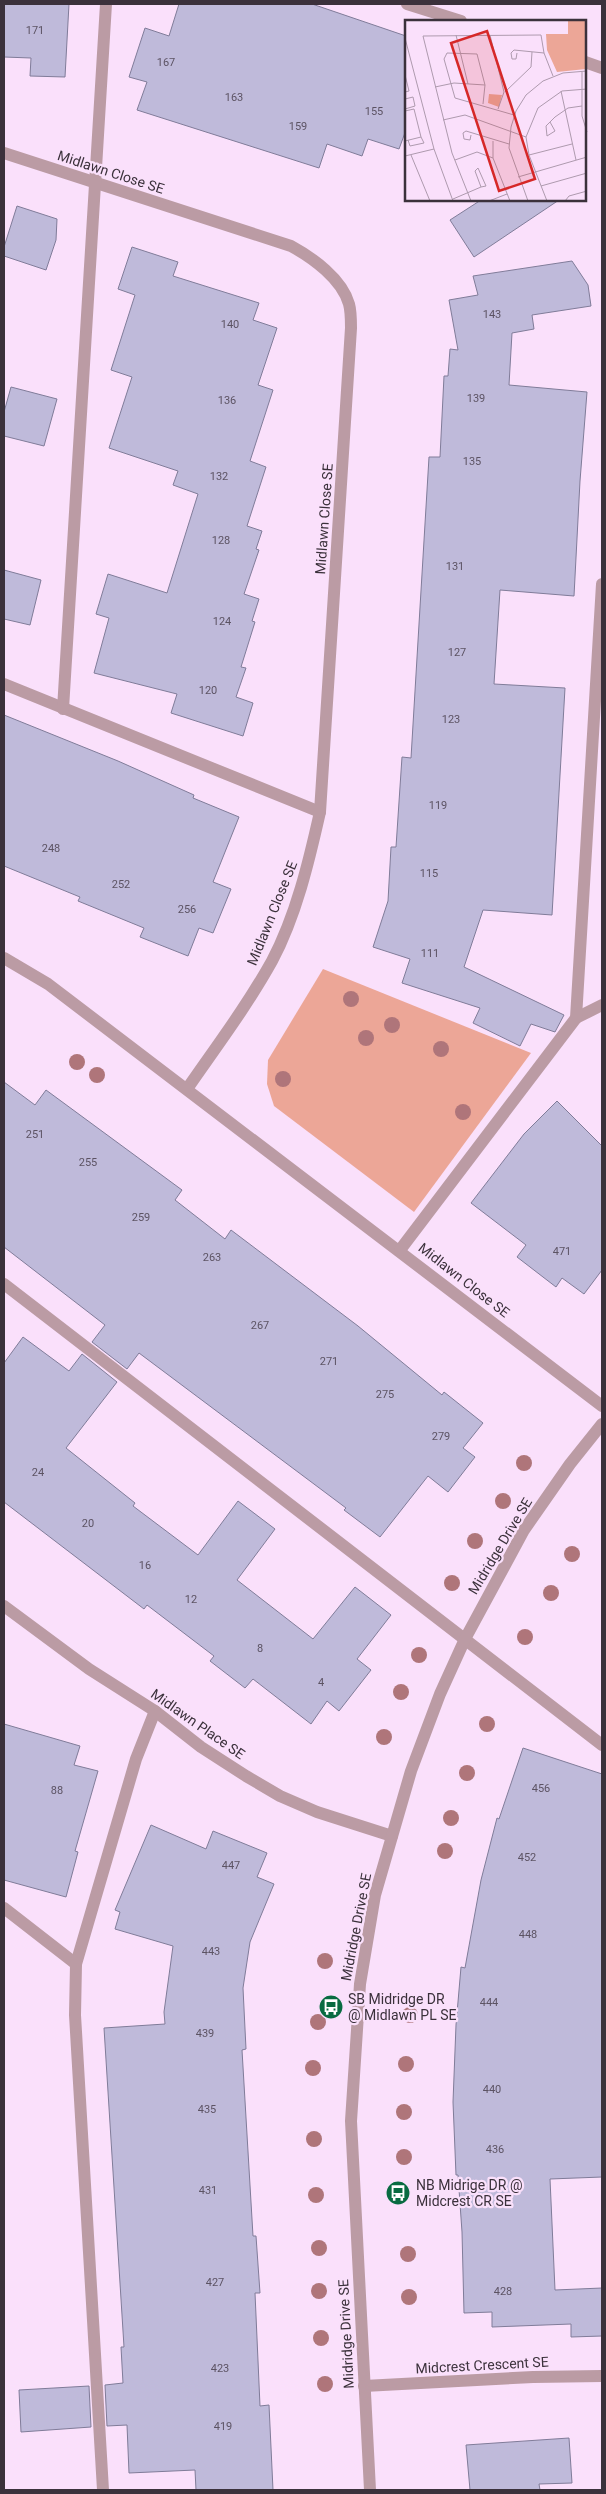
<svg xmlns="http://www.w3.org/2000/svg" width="606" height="2494" viewBox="0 0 606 2494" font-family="Roboto,sans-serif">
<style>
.green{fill:#eca697}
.building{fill:#bfbada;stroke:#807c99}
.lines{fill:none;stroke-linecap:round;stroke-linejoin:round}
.minor{stroke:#bb9ba4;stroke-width:12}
.tree{fill:#af757a}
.labels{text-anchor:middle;stroke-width:4.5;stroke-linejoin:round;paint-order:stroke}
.number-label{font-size:11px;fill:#5c5363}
.street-label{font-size:14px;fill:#3b313b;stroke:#fae0fb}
.poi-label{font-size:14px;fill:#3b313b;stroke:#fae0fb;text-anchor:start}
.inset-road{fill:none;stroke:#ae9aae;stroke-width:1}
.view{fill:#d62828;fill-opacity:0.15;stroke:#d62828;stroke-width:2.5}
.inset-edge{fill:none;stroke:#3b313b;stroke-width:2.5}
</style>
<rect width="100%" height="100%" fill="#fae0fb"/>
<polygon class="green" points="323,969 531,1053 414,1212 274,1106 267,1084 268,1060"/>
<g class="building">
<polygon points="4,4 69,4 65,77 30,76 31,58 4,57"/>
<polygon points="179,4 312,4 406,36 406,130 399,149 368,139 362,156 327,144 319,168 137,110 147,82 129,77 145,28 169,36"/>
<polygon points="481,200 559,200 474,257 450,220"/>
<polygon points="17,206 57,219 56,240 46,270 4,256 4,247"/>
<polygon points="132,247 178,262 173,276 259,303 253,320 277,328 258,385 273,390 250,461 266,467 247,526 262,531 256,549 259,550 244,594 259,599 252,621 255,622 241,667 246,668 236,697 253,703 243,736 171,713 177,694 94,673 109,618 96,614 108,574 167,593 198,494 173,485 178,471 109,448 132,377 111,370 135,295 118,289"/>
<polygon points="572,261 588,285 591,306 532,315 534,329 512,333 509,385 587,392 580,481 574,596 500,590 494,684 565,688 552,915 483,910 464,967 564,1015 555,1032 531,1024 520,1046 473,1023 480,1008 402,983 410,959 373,947 388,901 391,847 396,847 402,757 411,758 429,457 440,457 444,376 448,376 450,349 458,350 449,300 478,295 473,276"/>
<polygon points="11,387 57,399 44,446 4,436 4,412"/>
<polygon points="4,570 41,580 30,625 4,619"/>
<polygon points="4,715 118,761 194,795 193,798 239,817 213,882 231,889 213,933 199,928 188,956 140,937 144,928 78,901 80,897 4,866"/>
<polygon points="4,1082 35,1105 46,1090 182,1190 175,1200 225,1239 231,1230 358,1326 442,1395 444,1392 483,1423 463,1448 475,1457 448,1492 428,1476 380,1537 344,1510 346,1508 139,1353 127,1369 92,1342 105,1325 4,1247"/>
<polygon points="557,1101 602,1146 602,1270 584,1294 562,1278 556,1287 517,1257 526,1245 471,1203 524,1134"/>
<polygon points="23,1337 69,1371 82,1354 117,1382 66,1448 135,1503 133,1506 198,1555 238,1501 275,1529 237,1580 313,1639 355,1587 391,1615 357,1659 371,1670 339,1711 327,1701 311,1724 253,1679 245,1688 210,1661 214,1656 147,1605 144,1609 4,1502 4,1363"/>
<polygon points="4,1724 80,1746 74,1765 98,1771 75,1851 78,1852 66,1897 4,1880"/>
<polygon points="523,1748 602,1774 602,2177 550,2179 555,2290 602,2288 602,2336 571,2337 571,2324 492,2327 492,2312 464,2313 462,2232 458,2175 456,2175 453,2102 456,2025 461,1967 465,1968 481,1880 497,1818 499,1819"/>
<polygon points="151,1825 206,1849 213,1831 267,1853 257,1877 274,1884 250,1942 243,1988 246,2049 242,2050 253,2236 256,2236 260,2293 255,2293 260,2406 269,2405 273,2490 196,2490 195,2470 129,2473 127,2425 107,2426 105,2385 123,2383 121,2347 124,2347 104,2028 165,2024 164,2012 173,1946 115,1929 120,1912 115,1910"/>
<polygon points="89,2386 91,2427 21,2432 19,2390"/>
<polygon points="569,2438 572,2483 539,2484 540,2490 470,2490 466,2445"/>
</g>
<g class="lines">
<g class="minor">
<polyline points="407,4 461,21"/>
<polyline points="585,62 602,68"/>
<path d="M4,153L291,246C313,258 342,279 349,304C351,311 351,320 351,328L320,812C309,861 296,916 272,961C247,1006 216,1047 187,1089"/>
<polyline points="4,684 320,812"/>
<polyline points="63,709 106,4"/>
<polyline points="4,958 48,984 602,1406"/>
<polyline points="576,1018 602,1005"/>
<polyline points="400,1250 576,1018 602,584"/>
<polyline points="4,1284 602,1745"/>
<polyline points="4,1606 89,1669 155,1711 201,1747 246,1776 280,1796 317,1812 392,1836"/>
<polyline points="4,1908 76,1964"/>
<polyline points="364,2386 533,2377 602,2376"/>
<polyline points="103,2490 75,2015 76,1964 136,1759 155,1711"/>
<polyline points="370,2490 351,2121 360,1984 375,1895 411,1771 440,1694 465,1639 524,1530 570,1464 602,1424"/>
</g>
</g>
<g class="tree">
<circle cx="351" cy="999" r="8"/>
<circle cx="392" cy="1025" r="8"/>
<circle cx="366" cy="1038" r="8"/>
<circle cx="441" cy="1049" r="8"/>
<circle cx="77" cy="1062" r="8"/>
<circle cx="97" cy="1075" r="8"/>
<circle cx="283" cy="1079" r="8"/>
<circle cx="463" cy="1112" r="8"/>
<circle cx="524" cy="1463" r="8"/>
<circle cx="503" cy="1501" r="8"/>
<circle cx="475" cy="1541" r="8"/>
<circle cx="572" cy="1554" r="8"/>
<circle cx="452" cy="1583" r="8"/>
<circle cx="551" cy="1593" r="8"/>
<circle cx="525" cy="1637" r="8"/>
<circle cx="419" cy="1655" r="8"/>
<circle cx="401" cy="1692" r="8"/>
<circle cx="487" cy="1724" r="8"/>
<circle cx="384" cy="1737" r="8"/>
<circle cx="467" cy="1773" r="8"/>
<circle cx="451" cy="1818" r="8"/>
<circle cx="445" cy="1851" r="8"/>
<circle cx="325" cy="1961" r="8"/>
<circle cx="410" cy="2015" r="8"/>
<circle cx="318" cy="2022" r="8"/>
<circle cx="406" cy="2064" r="8"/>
<circle cx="313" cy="2068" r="8"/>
<circle cx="404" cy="2112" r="8"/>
<circle cx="314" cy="2139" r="8"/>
<circle cx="404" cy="2157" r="8"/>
<circle cx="316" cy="2195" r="8"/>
<circle cx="319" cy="2248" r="8"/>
<circle cx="408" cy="2254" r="8"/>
<circle cx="319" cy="2291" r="8"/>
<circle cx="409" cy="2297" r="8"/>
<circle cx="321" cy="2338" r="8"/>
<circle cx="325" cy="2384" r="8"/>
</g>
<defs>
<symbol id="bus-disc" viewBox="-11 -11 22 22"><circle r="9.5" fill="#086b41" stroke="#fae0fb"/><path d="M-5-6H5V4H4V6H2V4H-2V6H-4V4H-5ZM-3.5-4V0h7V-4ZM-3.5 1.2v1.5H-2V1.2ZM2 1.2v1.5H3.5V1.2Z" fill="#fff"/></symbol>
</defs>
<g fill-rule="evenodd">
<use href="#bus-disc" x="317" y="1993" width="28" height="28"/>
<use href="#bus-disc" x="384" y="2179" width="28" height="28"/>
</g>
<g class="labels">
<g class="number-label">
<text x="35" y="34">171</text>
<text x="166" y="66">167</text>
<text x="234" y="101">163</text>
<text x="374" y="115">155</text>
<text x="298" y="130">159</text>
<text x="492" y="318">143</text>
<text x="230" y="328">140</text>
<text x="476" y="402">139</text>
<text x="227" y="404">136</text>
<text x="472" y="465">135</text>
<text x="219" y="480">132</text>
<text x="221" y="544">128</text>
<text x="455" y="570">131</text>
<text x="222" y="625">124</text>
<text x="457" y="656">127</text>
<text x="208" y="694">120</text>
<text x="451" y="723">123</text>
<text x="438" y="809">119</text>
<text x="51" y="852">248</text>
<text x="429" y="877">115</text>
<text x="121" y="888">252</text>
<text x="187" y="913">256</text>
<text x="430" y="957">111</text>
<text x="35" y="1138">251</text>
<text x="88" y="1166">255</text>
<text x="141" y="1221">259</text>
<text x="562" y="1255">471</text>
<text x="212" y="1261">263</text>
<text x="260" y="1329">267</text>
<text x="329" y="1365">271</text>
<text x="385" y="1398">275</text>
<text x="441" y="1440">279</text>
<text x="38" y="1476">24</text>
<text x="88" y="1527">20</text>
<text x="145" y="1569">16</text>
<text x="191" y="1603">12</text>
<text x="260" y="1652">8</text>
<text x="321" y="1686">4</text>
<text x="541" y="1792">456</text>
<text x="57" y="1794">88</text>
<text x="527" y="1861">452</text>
<text x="231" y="1869">447</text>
<text x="528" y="1938">448</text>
<text x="211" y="1955">443</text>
<text x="489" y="2006">444</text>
<text x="205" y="2037">439</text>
<text x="492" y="2093">440</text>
<text x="207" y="2113">435</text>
<text x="495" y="2153">436</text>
<text x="208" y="2194">431</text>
<text x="215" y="2286">427</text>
<text x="503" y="2295">428</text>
<text x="220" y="2372">423</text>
<text x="223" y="2430">419</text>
</g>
<g class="street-label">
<text transform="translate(111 172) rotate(18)" y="5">Midlawn Close SE</text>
<text transform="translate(324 519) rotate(-86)" y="5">Midlawn Close SE</text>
<text transform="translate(272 913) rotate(-68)" y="5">Midlawn Close SE</text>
<text transform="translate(464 1280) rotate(38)" y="5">Midlawn Close SE</text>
<text transform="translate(500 1546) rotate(-59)" y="5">Midridge Drive SE</text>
<text transform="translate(198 1724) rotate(35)" y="5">Midlawn Place SE</text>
<text transform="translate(356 1927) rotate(-79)" y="5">Midridge Drive SE</text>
<text transform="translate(346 2334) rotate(-93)" y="5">Midridge Drive SE</text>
<text transform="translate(482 2365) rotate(-3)" y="5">Midcrest Crescent SE</text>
</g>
<g class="poi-label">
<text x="348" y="2004">SB Midridge DR<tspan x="348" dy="16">@ Midlawn PL SE</tspan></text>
<text x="416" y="2190">NB Midrige DR @<tspan x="416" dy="16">Midcrest CR SE</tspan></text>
</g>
</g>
<g transform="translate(405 20)">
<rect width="181" height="181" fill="#fae0fb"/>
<path d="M163,0H181V49L152,52L142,30L141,14H163ZM84,74L97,75L94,87L83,83Z" fill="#eca697"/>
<path class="inset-road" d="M51,15L63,64M85,15L99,72L93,89M0,18L29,129L48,181M112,33L111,39H107L106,33L109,30L139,33L148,56M177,52V96L182,112M0,55L4,71L0,72M30,67L49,63L80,65M156,71L171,140M100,72L126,47L127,32M0,79L8,77L10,86L0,89M78,84L80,65L72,34L42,33L39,39L50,78L109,95M0,91L9,89L16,117L0,121M38,100L60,95L121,117M145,102L150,111L142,116L141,106L150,97L163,88L177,86M66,115L65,120L59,119L58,113L61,111L104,124M3,120L5,126L19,123L16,117M88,121V138L105,181M6,135L25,181M124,135L167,124M0,136L29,129M50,140L72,132L88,138M113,157L182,137M136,166L182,153M48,179L76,167L81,166L73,148L70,151L76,167M66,181L47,133L18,16L136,15L139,33M84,181L102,174M123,181L104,128L106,107L111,91L121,75L138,61L158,53L182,51M142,181L124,135L121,117L133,88L157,71L182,69M160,181L164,176L182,171"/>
<path class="view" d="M82,11L130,159L94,171L46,23Z"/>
<rect width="181" height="181" class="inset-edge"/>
</g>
<rect width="606" height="2494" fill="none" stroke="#3b313b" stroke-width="10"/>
</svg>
